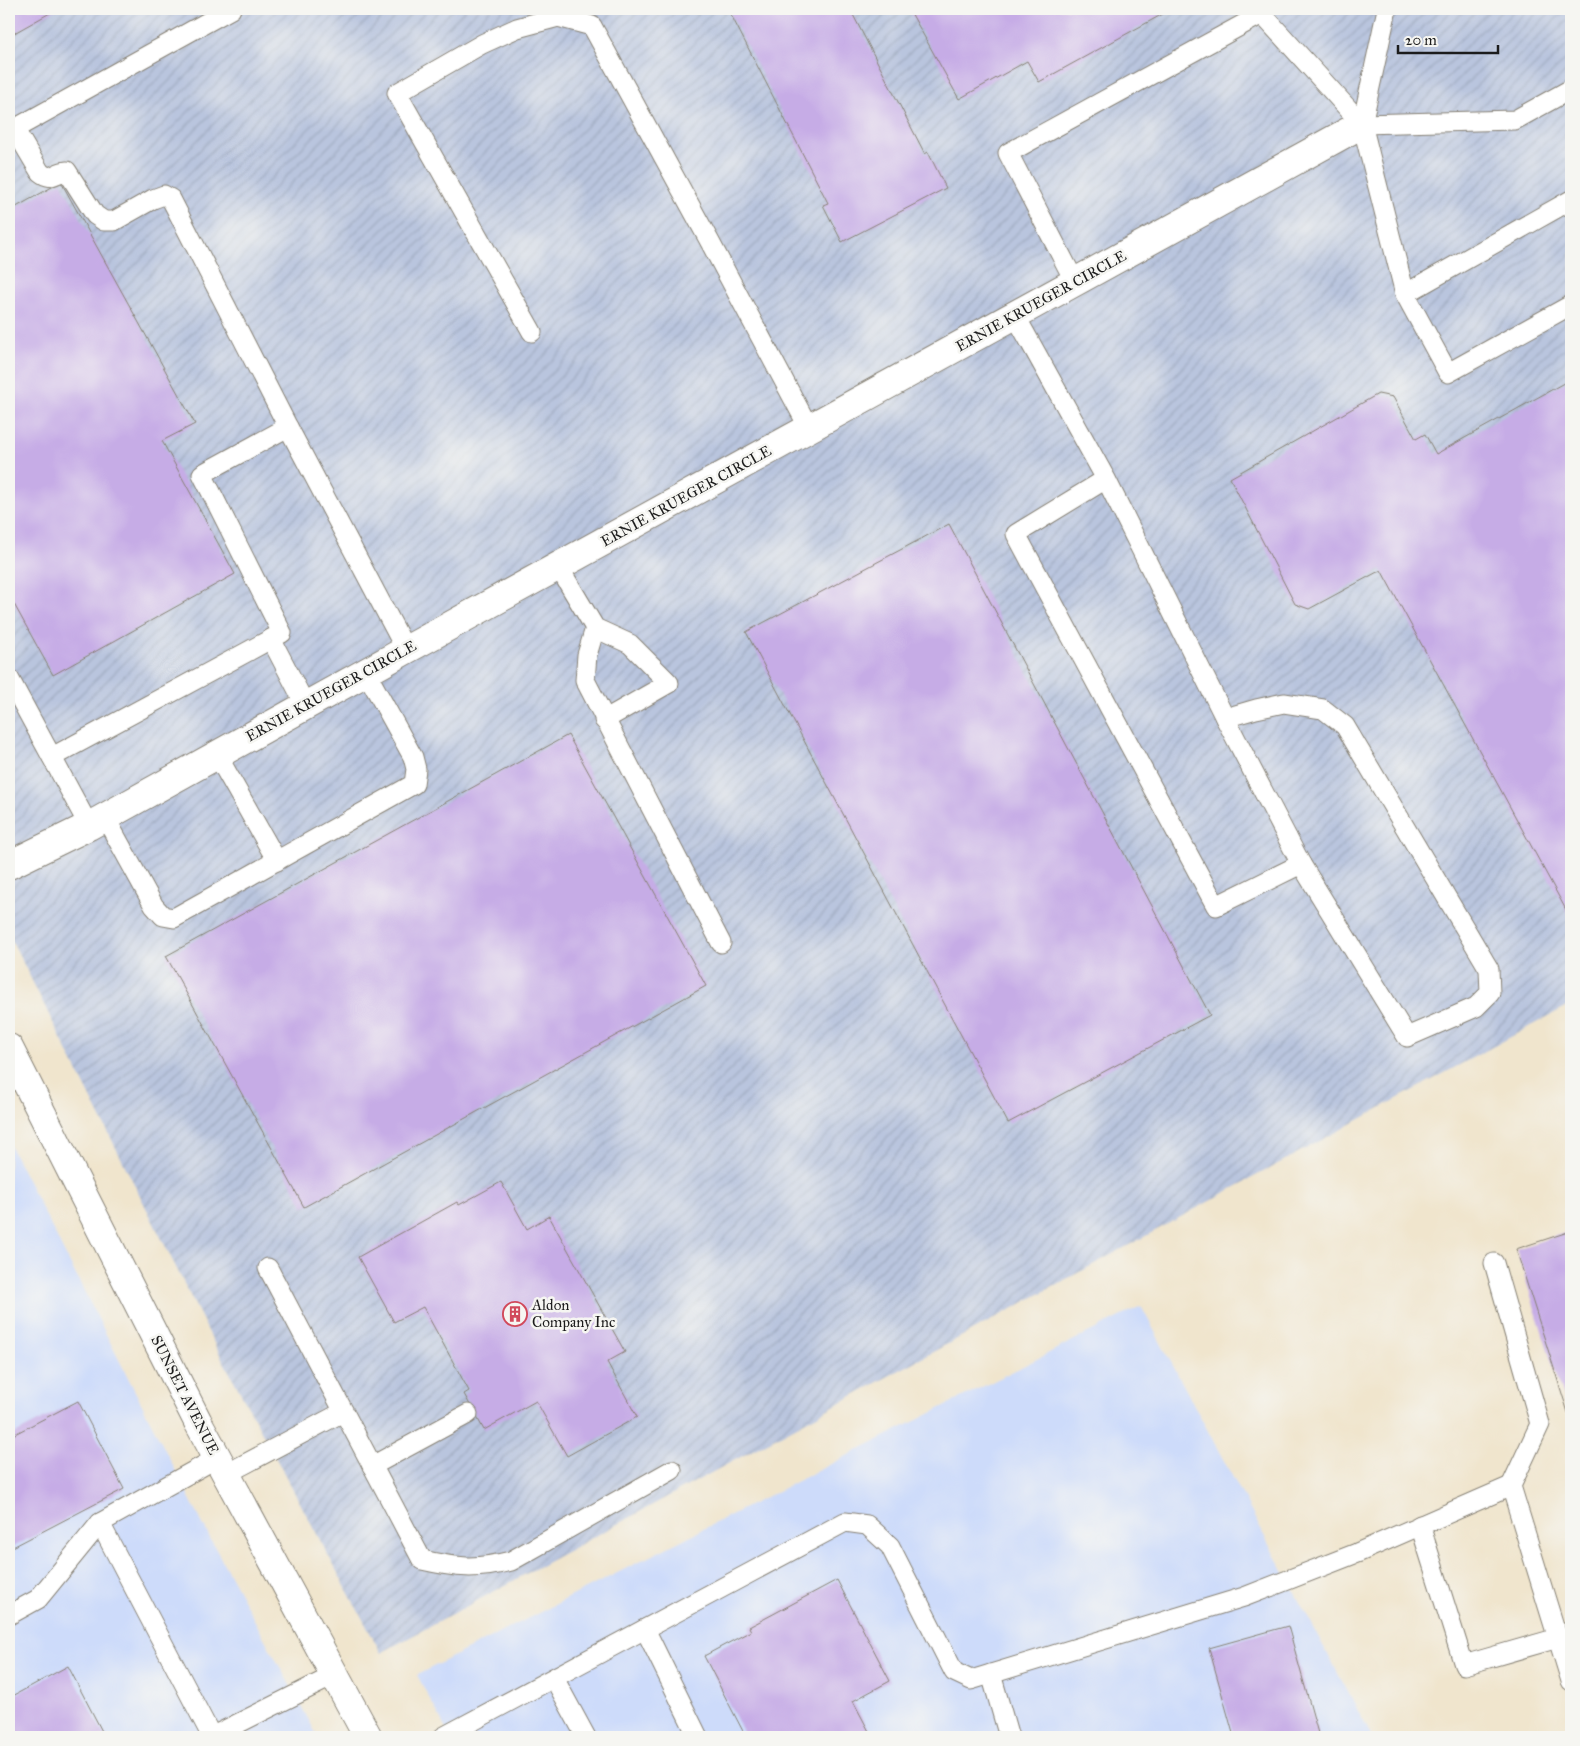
<svg xmlns="http://www.w3.org/2000/svg" width="1580" height="1746" viewBox="0 0 1580 1746" font-family="'IM FELL Great Primer',serif">
<style>
.built{fill:#cddbfa}
.industrial{fill:url(#industrial-furrows)}
.building{fill:#c6ace6}
.lines{fill:none;stroke-linecap:round;stroke-linejoin:round}
.service-casing{stroke:#868074;stroke-width:21}
.minor-casing{stroke:#868074;stroke-width:30}
.tertiary-casing{stroke:#868074;stroke-width:30}
.service{stroke:#fff;stroke-width:19}
.minor{stroke:#fff;stroke-width:28}
.tertiary{stroke:#fff;stroke-width:28}
.labels{text-anchor:middle;stroke-width:5;stroke-linejoin:round;paint-order:stroke}
.street-label{font-size:15px;fill:#1c1c1c;stroke:#f6f6f2}
.poi-label{font-size:15px;fill:#1c1c1c;stroke:#f6f6f2;text-anchor:start}
</style>
<defs>
<pattern id="industrial-furrows" width="10" height="10" patternUnits="userSpaceOnUse" patternTransform="scale(1.25)"><rect width="10" height="10" fill="#b9c5de"/><path d="M-1 1l2-2M0 10L10 0M9 11l2-2" fill="none" stroke="#9ea9be"/></pattern>
</defs>
<rect width="100%" height="100%" fill="#f6f6f2"/>
<filter id="ink" filterUnits="userSpaceOnUse"><feTurbulence type="fractalNoise" baseFrequency=".02" numOctaves="2"/><feDisplacementMap in="SourceGraphic" scale="10" xChannelSelector="R" yChannelSelector="G"/><feConvolveMatrix kernelMatrix="1 2 1 2 8 2 1 2 1" color-interpolation-filters="sRGB"/></filter>
<filter id="wash" filterUnits="userSpaceOnUse"><feTurbulence type="fractalNoise" baseFrequency=".0096" numOctaves="4" result="noise"/><feDisplacementMap in="SourceGraphic" scale="20" xChannelSelector="R" yChannelSelector="G"/><feGaussianBlur stdDeviation="1.12" result="paint"/><feColorMatrix in="noise" values="0 0 0 0 0 0 0 0 0 0 0 0 0 0 0 0 0 1.4 0 .05"/><feComposite in="paint" operator="in"/></filter>
<g filter="url(#wash)">
<rect width="100%" height="100%" fill="#f0e5cd"/>
<g class="built">
<polygon points="9,1144 212,1542 318,1737 9,1737"/>
<polygon points="1141,1306 1372,1737 450,1737 417,1675"/>
</g>
<polygon class="industrial" points="9,9 1571,9 1571,1004 381,1653 217,1349 9,935"/>
<g id="blocks">
<g class="building">
<polygon points="9,9 57,9 9,36"/>
<polygon points="728,9 850,9 925,154 928,152 946,188 842,242 823,205 828,203"/>
<polygon points="909,9 1172,9 1039,82 1027,61 959,99"/>
<polygon points="61,182 195,424 162,441 235,574 53,675 9,595 9,211"/>
<polygon points="1571,379 1571,919 1381,570 1309,609 1295,604 1230,478 1378,394 1393,397 1416,439 1425,434 1436,454"/>
<polygon points="949,524 1210,1015 1008,1123 746,632"/>
<polygon points="568,735 706,986 304,1207 166,956"/>
<polygon points="501,1182 527,1229 549,1216 625,1352 607,1362 637,1417 567,1456 536,1401 484,1430 464,1394 469,1391 423,1307 394,1322 358,1257 457,1202 459,1205"/>
<polygon points="1571,1231 1571,1422 1516,1249"/>
<polygon points="78,1401 124,1489 9,1549 9,1437"/>
<polygon points="837,1580 890,1681 853,1701 872,1737 746,1737 704,1656 751,1631 749,1627"/>
<polygon points="1288,1626 1319,1737 1234,1737 1209,1648"/>
<polygon points="68,1666 105,1737 9,1737 9,1698"/>
</g>
</g>
</g>
<g filter="url(#ink)">
<use href="#blocks" fill-opacity="0" stroke="#868074" stroke-width="1"/>
<g class="lines">
<defs>
<g id="service">
<polyline points="1387,9 1362,124 1405,294"/>
<path d="M14,128L40,172C52,182 54,172 67,171L95,215L104,221H114L153,199L164,195L171,199L288,427"/>
<polyline points="9,132 231,9"/>
<polyline points="1571,200 1405,294 1448,373 1571,305"/>
<polyline points="1075,282 1008,153 1262,14 1362,124 1515,120 1571,89"/>
<polyline points="1015,315 1106,479 1016,534 1216,906 1301,864 1225,718 1106,479"/>
<polyline points="532,332 397,93 482,44 517,28 558,17 592,26 710,242 809,428"/>
<polyline points="558,566 595,628 630,644 669,683 604,720"/>
<polyline points="595,628 587,655 585,680 721,943"/>
<polyline points="271,639 282,633 202,474 288,427 406,650"/>
<polyline points="9,678 89,826"/>
<polyline points="1225,718 1256,709 1284,703 1323,709 1345,726 1489,969 1490,993 1476,1007 1407,1037 1301,864"/>
<polyline points="217,755 277,861"/>
<polyline points="52,757 271,639 306,706"/>
<polyline points="105,817 154,906 163,916 174,918 414,784 416,769 413,757 366,672"/>
<polyline points="1494,1263 1540,1424 1511,1486"/>
<path d="M268,1268L422,1560C457,1568 476,1570 511,1561L672,1470"/>
<polyline points="372,1466 468,1414"/>
<polyline points="226,1474 343,1412"/>
<polyline points="100,1523 212,1737"/>
<polyline points="1420,1525 1464,1665 1558,1638"/>
<polyline points="9,1615 38,1599 100,1523 217,1458"/>
<polyline points="645,1629 698,1737"/>
<polyline points="991,1674 1009,1737"/>
<polyline points="554,1678 586,1737"/>
<polyline points="211,1737 335,1675"/>
<polyline points="443,1737 845,1522 867,1525 890,1546 954,1672 971,1680 1244,1597 1357,1553 1511,1486 1571,1681"/>
</g>
<polyline id="minor" points="9,865 89,826 406,650 1362,124"/>
<polyline id="tertiary" points="9,1048 198,1422 368,1737"/>
</defs>
<use href="#service" class="service-casing"/>
<use href="#minor" class="minor-casing"/>
<use href="#tertiary" class="tertiary-casing"/>
<use href="#service" class="service"/>
<use href="#minor" class="minor"/>
<use href="#tertiary" class="tertiary"/>
</g>
</g>
<defs>
<symbol id="building-ring" viewBox="-11 -11 22 22"><circle r="9.5" fill="#f6f6f2" stroke="#d1495b" stroke-width="1.5"/><path d="M-4-6H4V6H1V3H-1V6H-4ZM-2.5-4.3h1.7v1.8h-1.7ZM.8-4.3h1.7v1.8H.8ZM-2.5-1h1.7V.8h-1.7ZM.8-1h1.7V.8H.8Z" fill="#d1495b"/></symbol>
</defs>
<g fill-rule="evenodd">
<use href="#building-ring" x="501" y="1300" width="28" height="28"/>
</g>
<g class="labels">
<g class="street-label">
<text transform="translate(1041 301) rotate(-29)" y="5">ERNIE KRUEGER CIRCLE</text>
<text transform="translate(686 496) rotate(-29)" y="5">ERNIE KRUEGER CIRCLE</text>
<text transform="translate(331 691) rotate(-29)" y="5">ERNIE KRUEGER CIRCLE</text>
<text transform="translate(185 1395) rotate(63)" y="5">SUNSET AVENUE</text>
</g>
<g class="poi-label">
<text x="532" y="1310">Aldon<tspan x="532" dy="17">Company Inc</tspan></text>
</g>
</g>
<rect width="1580" height="1746" fill="none" stroke="#f6f6f2" stroke-width="30"/>
<path d="M1398 45v8h100v-8" fill="none" stroke="#1c1c1c" stroke-width="2.5"/>
<text x="1405" y="45" font-size="15" fill="#1c1c1c" stroke="#f6f6f2" stroke-width="4" paint-order="stroke">20 m</text>
</svg>
